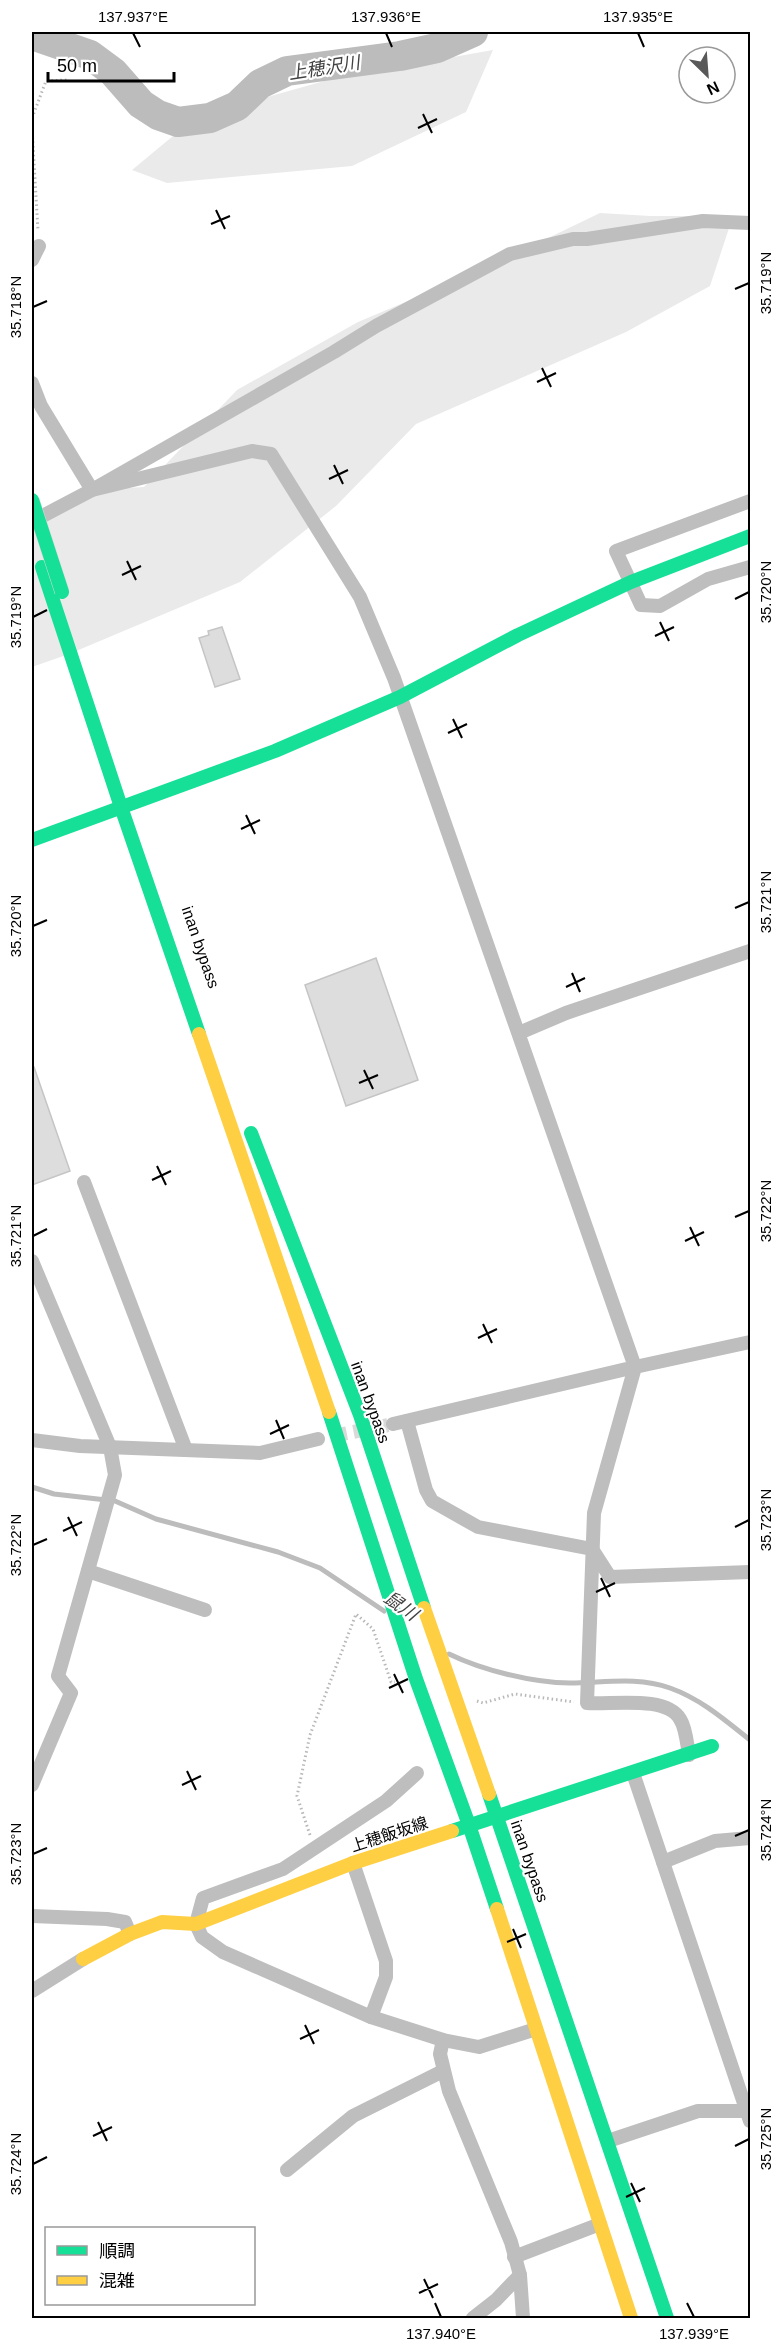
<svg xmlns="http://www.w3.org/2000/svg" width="782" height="2350" viewBox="0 0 782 2350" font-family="Arial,'Noto Sans JP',sans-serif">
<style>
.green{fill:#eaeaea}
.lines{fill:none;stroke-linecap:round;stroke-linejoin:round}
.stream{stroke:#bcbcbc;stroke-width:5}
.river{stroke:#bcbcbc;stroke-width:30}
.building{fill:#ddd;stroke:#c5c5c5;stroke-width:1.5}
.street-tunnel{stroke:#d9d9d9;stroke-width:14;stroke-dasharray:14 7;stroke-linecap:butt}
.path{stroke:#b8b8b8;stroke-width:3;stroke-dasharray:1.5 3;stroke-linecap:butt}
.street{stroke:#bebebe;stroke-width:14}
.fast{stroke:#16e098;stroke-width:14}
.slow{stroke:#ffcf43;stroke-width:14}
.fast-bridge-casing{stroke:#dbdbdb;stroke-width:15;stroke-linecap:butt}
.fast-bridge{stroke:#16e098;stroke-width:14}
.ticks{fill:none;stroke:#000;stroke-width:2}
.labels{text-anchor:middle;stroke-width:4.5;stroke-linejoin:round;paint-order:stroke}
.street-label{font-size:16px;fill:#000;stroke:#fff}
.water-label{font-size:18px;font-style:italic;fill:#414141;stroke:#fff}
.neatline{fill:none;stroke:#000;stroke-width:2}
.ticks-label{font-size:15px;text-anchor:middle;fill:#000}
</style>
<rect width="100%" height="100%" fill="#fff"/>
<g class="green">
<polygon points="493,50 466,112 352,166 167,183 132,170 196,117 335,78"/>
<polygon points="600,213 650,216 733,216 710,286 626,332 416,424 336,506 240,582 69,654 32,667 32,514 92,490 144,487 237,390 358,322 486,268"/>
</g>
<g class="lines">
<g class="stream">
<polyline points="32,1487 54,1494 115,1501 156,1519 278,1552 320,1568 384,1611"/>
<path d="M449,1654C482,1670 533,1683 570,1683C603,1683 637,1676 670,1688C701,1699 725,1720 750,1740"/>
</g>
<polyline class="river" points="32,35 90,55 113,72 141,104 158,115 178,122 210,118 237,106 260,84 287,71 400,56 437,48 473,32"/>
</g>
<g class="building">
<polygon points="222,627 240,679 215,687 199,638 209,635 208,631"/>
<polygon points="376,958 418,1080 346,1106 305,985"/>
<polygon points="32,1067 34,1067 70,1171 32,1185"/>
</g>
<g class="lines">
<polyline class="street-tunnel" points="333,1436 393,1424"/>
<g class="path">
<polyline points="32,118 46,81 68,80"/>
<polyline points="32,128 38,231"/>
<polyline points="477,1701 483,1703 515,1694 574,1702"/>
<polyline points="310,1835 297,1796 310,1735 356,1614 373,1629 391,1682 395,1682"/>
</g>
<g class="street">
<polyline points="32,260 39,246"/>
<polyline points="32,383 41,406 92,490 334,352 376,326 510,254 573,239 587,239 703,221 750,223"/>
<polyline points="750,501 616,551 641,605 660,606 708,579 750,567"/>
<polyline points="33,521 92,490 252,451 271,454 360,597 394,678 635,1367 393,1424"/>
<polyline points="519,1033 566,1013 750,951"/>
<polyline points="84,1182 186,1450"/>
<polyline points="407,1421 426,1490 432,1501 478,1527 592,1549 610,1577 750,1572"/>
<polyline points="32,1440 80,1446 260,1453 318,1439"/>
<polyline points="88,1571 205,1610"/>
<path d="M689,1755C687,1744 686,1728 680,1719C666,1695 611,1705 587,1703L594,1513L635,1367L750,1342"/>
<polyline points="417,1773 386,1801 283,1869 203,1898 196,1924 202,1937 223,1952 371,2017 443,2040 479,2047 536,2029"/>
<polyline points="633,1773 750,2121"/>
<polyline points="32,1785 71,1693 58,1676 115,1475 110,1447 32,1261"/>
<polyline points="663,1862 715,1841 750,1838"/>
<polyline points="353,1863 386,1961 386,1977 371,2017"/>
<polyline points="32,1916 107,1919 125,1922 130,1934"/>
<polyline points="32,1991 83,1959"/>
<polyline points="443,2040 440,2054 449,2091 511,2242 520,2275 523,2318"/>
<polyline points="608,2141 698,2111 750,2111"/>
<polyline points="287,2170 353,2116 443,2071"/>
<polyline points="514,2257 600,2224"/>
<polyline points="473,2318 496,2300 520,2275"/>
</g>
<g class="fast">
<polyline points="42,567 121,807 199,1034"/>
<polyline points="32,840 275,751 400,697 518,635 631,582 750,536"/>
<polyline points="251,1133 360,1415 424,1608"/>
<polyline points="329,1412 416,1679 469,1825 497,1909"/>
<polyline points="489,1794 667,2318"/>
<polyline points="452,1831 712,1746"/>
</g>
<g class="slow">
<polyline points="199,1034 329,1412"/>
<polyline points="424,1608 489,1794"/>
<polyline points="497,1909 631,2318"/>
<polyline points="83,1959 130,1934 162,1922 196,1924 353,1863 452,1831"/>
</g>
<defs>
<polyline id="fast-bridge" points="32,500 62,592"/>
</defs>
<use href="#fast-bridge" class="fast-bridge-casing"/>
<use href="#fast-bridge" class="fast-bridge"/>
</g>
<path class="ticks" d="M133,33L140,47M386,33L392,47M638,33L644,47M423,114L432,133M418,128L437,119M216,210L225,229M211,224L230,216M735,289L749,283M33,307L47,301M542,368L551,387M537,382L556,373M334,465L343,484M329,479L348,470M127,561L136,580M122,575L141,566M735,599L749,592M33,617L47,610M660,622L669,641M655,636L674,627M453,719L462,738M448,733L467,724M246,815L255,834M241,829L260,820M735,908L749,902M33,926L47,920M572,973L580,992M566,987L585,978M364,1070L373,1089M359,1083L378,1075M157,1166L166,1185M152,1180L171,1171M735,1217L749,1211M690,1227L699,1246M33,1236L47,1229M685,1241L704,1232M483,1324L492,1343M478,1338L497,1329M276,1420L284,1439M270,1434L289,1425M68,1517L77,1536M735,1527L749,1520M63,1531L82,1522M33,1545L47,1539M601,1578L610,1597M596,1592L615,1583M394,1674L403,1693M389,1688L408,1679M187,1771L196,1790M182,1785L201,1776M735,1836L749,1830M33,1854L47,1848M513,1929L521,1948M507,1942L526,1934M305,2025L314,2044M300,2039L319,2030M98,2122L107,2141M93,2136L112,2127M735,2146L749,2139M33,2164L47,2157M631,2183L640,2202M626,2197L645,2188M424,2279L433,2298M419,2293L438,2284M435,2303L441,2317M687,2303L694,2317"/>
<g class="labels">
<g class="street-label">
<text transform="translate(201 947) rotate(71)" y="6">inan bypass</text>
<text transform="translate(371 1402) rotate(70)" y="6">inan bypass</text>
<text transform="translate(389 1834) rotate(-18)" y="6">上穂飯坂線</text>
<text transform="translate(530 1861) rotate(71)" y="6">inan bypass</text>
</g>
<g class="water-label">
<text transform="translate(324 68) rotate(-9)" y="6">上穂沢川</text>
<text transform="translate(401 1606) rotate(35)" y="6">鼠川</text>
</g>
</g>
<rect width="782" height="2350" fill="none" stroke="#ffffff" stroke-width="66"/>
<rect x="45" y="2227" width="210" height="78" fill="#ffffff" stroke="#999999" stroke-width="1.5"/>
<rect x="57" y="2246" width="30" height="9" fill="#16e098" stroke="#999999" stroke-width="1.5"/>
<text x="99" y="2257" font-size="18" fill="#000000">順調</text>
<rect x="57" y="2276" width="30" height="9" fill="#ffcf43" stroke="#999999" stroke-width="1.5"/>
<text x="99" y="2287" font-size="18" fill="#000000">混雑</text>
<g transform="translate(707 75) rotate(155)"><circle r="28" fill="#ffffff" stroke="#999999" stroke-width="1.5"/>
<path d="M0-4.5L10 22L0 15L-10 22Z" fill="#595959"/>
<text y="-9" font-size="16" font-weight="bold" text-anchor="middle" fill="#000000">N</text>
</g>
<path d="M48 72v9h126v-9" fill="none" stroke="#000000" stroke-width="3"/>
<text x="57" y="72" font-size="18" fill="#000000" stroke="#ffffff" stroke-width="4.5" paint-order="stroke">50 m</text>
<rect x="33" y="33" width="716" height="2284" class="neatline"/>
<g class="ticks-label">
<text x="133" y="22">137.937°E</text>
<text x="386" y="22">137.936°E</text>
<text x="638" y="22">137.935°E</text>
<text transform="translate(766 283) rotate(-90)" y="5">35.719°N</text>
<text transform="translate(16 307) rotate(-90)" y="5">35.718°N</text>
<text transform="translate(766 592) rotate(-90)" y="5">35.720°N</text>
<text transform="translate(16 617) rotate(-90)" y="5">35.719°N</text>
<text transform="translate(766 902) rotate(-90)" y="5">35.721°N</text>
<text transform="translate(16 926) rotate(-90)" y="5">35.720°N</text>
<text transform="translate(766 1211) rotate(-90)" y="5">35.722°N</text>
<text transform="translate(16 1236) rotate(-90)" y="5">35.721°N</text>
<text transform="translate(766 1520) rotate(-90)" y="5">35.723°N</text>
<text transform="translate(16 1545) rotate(-90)" y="5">35.722°N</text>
<text transform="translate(766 1830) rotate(-90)" y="5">35.724°N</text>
<text transform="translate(16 1854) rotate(-90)" y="5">35.723°N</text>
<text transform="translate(766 2139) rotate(-90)" y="5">35.725°N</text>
<text transform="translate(16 2164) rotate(-90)" y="5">35.724°N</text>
<text x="441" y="2339">137.940°E</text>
<text x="694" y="2339">137.939°E</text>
</g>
</svg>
